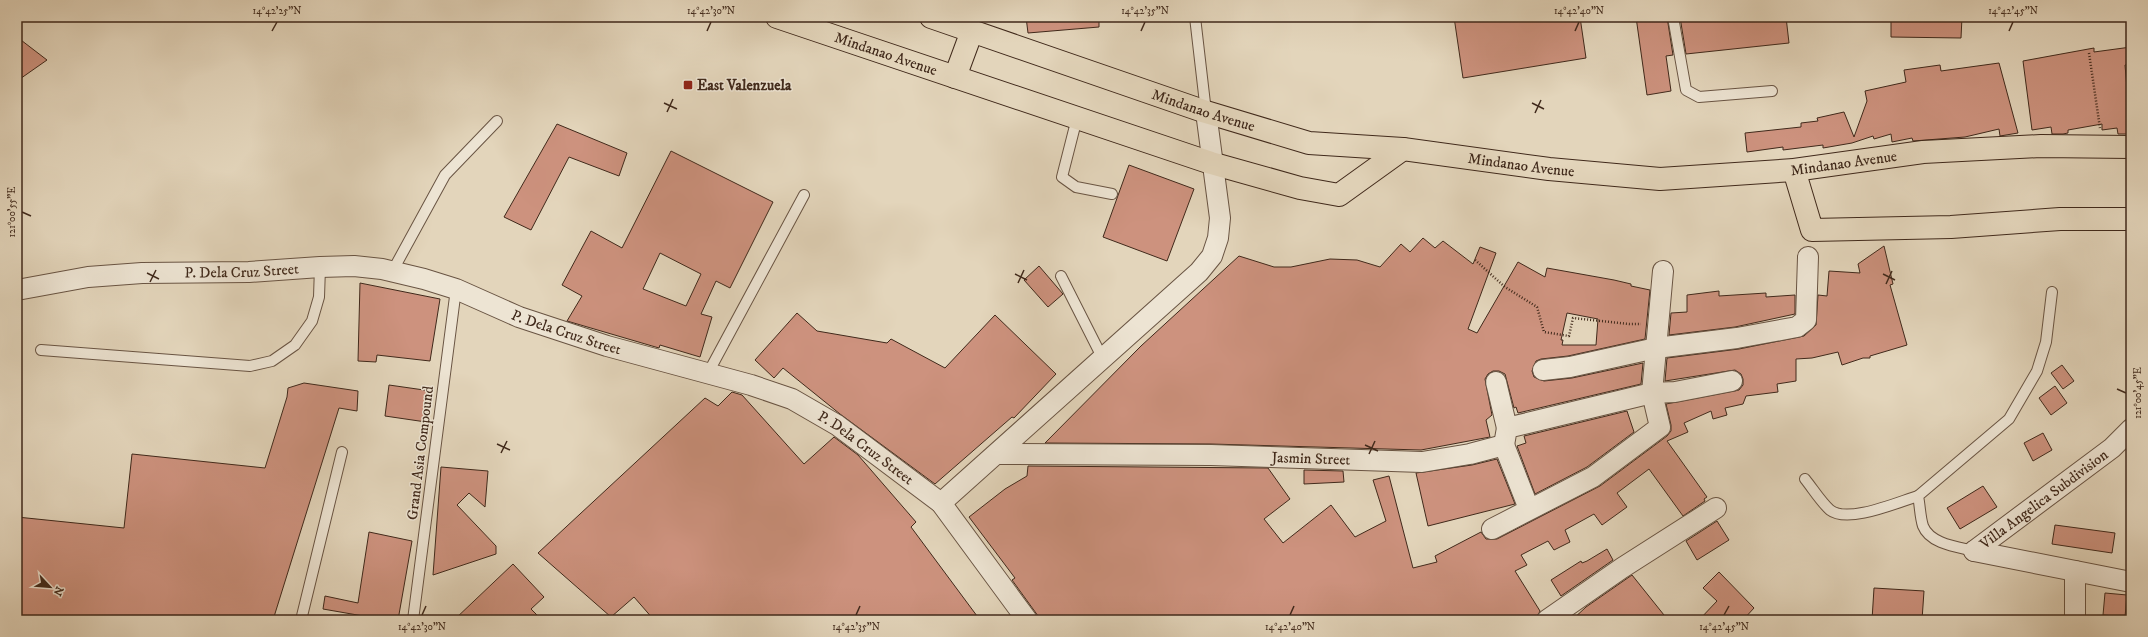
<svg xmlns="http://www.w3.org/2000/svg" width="2148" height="637" viewBox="0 0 2148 637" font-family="'IM FELL DW Pica',serif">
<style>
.building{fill:#cd927e;stroke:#40291b;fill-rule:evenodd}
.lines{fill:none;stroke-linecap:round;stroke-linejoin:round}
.lane-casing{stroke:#695443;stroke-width:12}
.street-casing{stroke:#695443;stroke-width:22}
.primary-casing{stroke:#40291b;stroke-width:24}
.path{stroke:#40291b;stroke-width:2.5;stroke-dasharray:1 2;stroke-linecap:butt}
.lane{stroke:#ede4d3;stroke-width:10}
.street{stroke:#ede4d3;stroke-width:20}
.primary{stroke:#e3d5bb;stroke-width:22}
.ticks{fill:none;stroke:#40291b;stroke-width:1.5}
.poi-dot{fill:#8f2418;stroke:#ede4d3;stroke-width:1.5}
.labels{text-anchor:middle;stroke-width:3;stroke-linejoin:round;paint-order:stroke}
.street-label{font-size:15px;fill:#40291b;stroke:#ede4d3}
.poi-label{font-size:15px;font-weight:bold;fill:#40291b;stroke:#ede4d3;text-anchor:start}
.neatline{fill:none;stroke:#40291b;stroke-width:1.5}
.ticks-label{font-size:10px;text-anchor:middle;fill:#40291b}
</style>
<rect width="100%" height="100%" fill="#e3d5bb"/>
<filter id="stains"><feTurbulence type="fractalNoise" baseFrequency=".005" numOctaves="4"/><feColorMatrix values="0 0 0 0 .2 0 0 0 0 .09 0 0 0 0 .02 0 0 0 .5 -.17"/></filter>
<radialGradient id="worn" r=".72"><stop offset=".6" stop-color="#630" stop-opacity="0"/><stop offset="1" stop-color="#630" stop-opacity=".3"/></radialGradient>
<g class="building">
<polygon points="1026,17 1099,17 1099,27 1028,33"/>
<polygon points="1454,17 1580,17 1586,58 1463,78"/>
<polygon points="1636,17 1667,17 1673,55 1666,56 1671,91 1647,95"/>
<polygon points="1680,17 1786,17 1789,43 1686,54"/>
<polygon points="1891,17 1962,17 1961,38 1891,37"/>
<polygon points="17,37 47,60 17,81"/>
<polygon points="2131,47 2131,64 2125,65 2131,134 2118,134 2117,128 2102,130 2102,124 2068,130 2068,133 2063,134 2052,134 2051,127 2032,130 2023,61 2094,48 2094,52"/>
<polygon points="1999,63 2018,133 2000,136 1999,129 1965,137 1913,141 1912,138 1892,142 1891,134 1874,139 1873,136 1852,143 1823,148 1823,145 1783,150 1783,147 1747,152 1745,133 1801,127 1801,123 1818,121 1817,118 1844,112 1854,137 1867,101 1865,91 1906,82 1904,70 1940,65 1941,71"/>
<polygon points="557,124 627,153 619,176 569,157 531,230 504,217"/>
<path d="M671,151L773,202L730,288L716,281L701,314L712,317L700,357L660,345L659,348L567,321L582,296L562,285L591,231L622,248ZM660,253L701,274L686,306L643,289Z"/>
<polygon points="1129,165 1194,189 1167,261 1103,237"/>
<path d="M1423,238L1435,248L1443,241L1473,264L1480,247L1496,253L1468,329L1477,333L1518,262L1545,277L1547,268L1614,280L1631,284V286L1650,290L1645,339L1568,356L1541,359L1536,361L1532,371L1534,377L1544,381L1572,378L1643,363L1641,384L1518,413L1516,407L1514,408L1505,374L1499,371H1493L1488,374L1485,379L1492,415L1486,420L1490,437L1421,450L1211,444L1045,443L1141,346L1239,256L1274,267H1291L1330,259L1357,260L1380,267L1401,244L1410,252ZM1567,313L1598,319L1596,345H1562L1563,340H1561Z"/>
<polygon points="1884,246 1893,284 1890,285 1907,345 1870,356 1870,358 1863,358 1842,365 1838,352 1812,358 1796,359 1796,381 1777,384 1778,392 1746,396 1743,404 1725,408 1727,415 1713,419 1711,411 1684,423 1688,432 1667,441 1707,497 1704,499 1705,501 1683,516 1649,469 1617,493 1627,507 1602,525 1594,514 1565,530 1570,542 1554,550 1548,541 1521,555 1527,565 1515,571 1540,611 1536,620 1041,620 1012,580 1015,578 969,517 1005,489 1027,476 1028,466 1268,468 1290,499 1264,519 1283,543 1331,505 1355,537 1386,521 1373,480 1389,476 1413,568 1437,562 1435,556 1481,532 1486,539 1497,539 1600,486 1667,436 1671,431 1671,425 1666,404 1739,390 1743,385 1743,379 1741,374 1735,370 1665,381 1667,358 1739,349 1804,336 1816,325 1818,295 1827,296 1829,271 1860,273 1858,264"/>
<polygon points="1039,266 1063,294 1048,307 1024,280"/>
<polygon points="360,283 440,299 430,361 377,355 376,362 358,361"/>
<polygon points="1719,291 1719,296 1766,293 1766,297 1795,295 1795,314 1735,327 1669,335 1671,313 1687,312 1687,295"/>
<polygon points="797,313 817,331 887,343 891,339 945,368 995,315 1056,374 1014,418 1012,417 935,484 840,414 783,368 774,378 755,360"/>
<polygon points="2062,365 2074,381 2063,389 2051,373"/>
<polygon points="304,383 358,391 357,411 339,408 273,620 17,620 17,517 124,528 132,454 265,468 287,397 288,388"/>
<polygon points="389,385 431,391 426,422 385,416"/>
<polygon points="2055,386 2067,403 2051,415 2039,398"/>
<polygon points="732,392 742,395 804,464 834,437 858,455 916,522 911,527 980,620 654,620 634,597 611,617 538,553 705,398 718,406"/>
<polygon points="1627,411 1634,432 1587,467 1535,494 1517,446 1526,443 1524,436"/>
<polygon points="2043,433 2052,450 2033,461 2024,443"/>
<polygon points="1497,459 1515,504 1428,526 1416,473 1472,465"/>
<polygon points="441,467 488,471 485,507 469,493 457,505 496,546 496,554 433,575"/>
<polygon points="1304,470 1343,471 1344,482 1304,484"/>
<polygon points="1983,486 1997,507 1960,529 1947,508"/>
<polygon points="1717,521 1729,540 1697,560 1686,541"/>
<polygon points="2055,525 2115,533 2112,553 2052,544"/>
<polygon points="369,532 412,541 398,620 386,620 323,609 325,596 358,603"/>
<polygon points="1607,549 1613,560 1561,596 1551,580 1581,561 1582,563 1587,561"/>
<polygon points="513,564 544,597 531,609 542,620 454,620"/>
<polygon points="1719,572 1754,608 1743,620 1699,620 1717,601 1703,588"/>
<polygon points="1632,575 1668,620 1572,620 1586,607"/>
<polygon points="1874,588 1924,591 1922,620 1872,620"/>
<polygon points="2105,593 2127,595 2125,617 2103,615"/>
</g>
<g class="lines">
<defs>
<g id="lane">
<polyline points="1195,17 1206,112"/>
<polyline points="1673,17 1686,90 1699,97 1772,91"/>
<polyline points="1077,118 1062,177 1076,187 1112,194"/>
<polyline points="392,272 445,175 497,121"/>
<polyline points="1061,276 1103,359"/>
<polyline points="41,350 250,366 272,361 295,345 312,321 319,297 320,267"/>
<polyline points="707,375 804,195"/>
<path d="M1805,479C1813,489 1821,502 1830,510C1848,524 1898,502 1918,496"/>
<path d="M1974,551C1958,547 1930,544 1923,526C1920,517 1920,505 1918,496L2009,419L2037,371L2046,342L2052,292"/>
<polyline points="304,620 302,616 342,452"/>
<polyline points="413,620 456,289"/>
</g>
<g id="street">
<path id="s1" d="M17,290L88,277L142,273L249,272L320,267L354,266L382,269L424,279L456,289L519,317L607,346L751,385L792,399L837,425L941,503L1027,620"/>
<polyline points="1543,370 1570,367 1656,348 1737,338 1797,327 1806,320 1808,257"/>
<polyline points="1496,382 1507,428"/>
<polyline points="1504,445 1507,428 1652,393 1675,392 1732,381"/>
<polyline points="1504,445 1529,509"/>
<path id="s2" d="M998,454L1211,455L1422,462L1470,454L1504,445"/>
<polyline points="941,503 1199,272 1212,256 1218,238 1220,218 1206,112"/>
<polyline points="1492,529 1593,477 1660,427 1652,393 1663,271"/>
<path id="s3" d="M1974,551L2112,448L2131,429"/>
<polyline points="1974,551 2131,582"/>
<polyline points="1547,620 1622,568 1716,508"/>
<polyline points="2075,620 2075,571"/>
</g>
<g id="primary">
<path id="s4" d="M777,17L1211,163L1300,188L1339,195L1403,149"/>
<path id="s5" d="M931,17L1206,112L1309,143L1403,149L1549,169L1660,179L1794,170L1923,152L2041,146L2131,147"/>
<polyline points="955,77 972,31"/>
<polyline points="1794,170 1812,230 1951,227 2060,219 2131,219"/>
</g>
</defs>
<use href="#lane" class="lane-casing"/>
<use href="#street" class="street-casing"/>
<use href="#primary" class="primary-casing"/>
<g class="path">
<polyline points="2089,53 2100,128"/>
<polyline points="1475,260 1505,287 1537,307 1544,332 1569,336 1573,318 1629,324 1641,324"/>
</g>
<use href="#lane" class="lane"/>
<use href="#street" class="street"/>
<use href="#primary" class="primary"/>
</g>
<path class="ticks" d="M272,31L277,22M707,31L711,22M1141,31L1145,22M1575,31L1579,22M2009,31L2013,22M664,103L677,109M1532,103L1544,109M667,112L673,99M1535,113L1541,100M22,212L31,216M147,273L159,279M1015,274L1027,280M1883,274L1895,280M150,282L156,270M1018,283L1024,270M1886,284L1892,271M2117,389L2126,393M497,444L510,450M1365,445L1378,451M501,453L507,441M1369,454L1375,441M422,615L426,606M856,615L860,606M1290,615L1294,606M1724,615L1729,606"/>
<rect class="poi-dot" x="683" y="80" width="10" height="10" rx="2"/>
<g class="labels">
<g class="street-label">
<text dy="5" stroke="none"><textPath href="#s4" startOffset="115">Mindanao Avenue</textPath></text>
<text dy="5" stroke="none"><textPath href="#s5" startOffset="288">Mindanao Avenue</textPath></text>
<text dy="5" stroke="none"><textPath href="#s5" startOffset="936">Mindanao Avenue</textPath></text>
<text dy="5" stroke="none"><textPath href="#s5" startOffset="612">Mindanao Avenue</textPath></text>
<text dy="5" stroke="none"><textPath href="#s1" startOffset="226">P. Dela Cruz Street</textPath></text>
<text dy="5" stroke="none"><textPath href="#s1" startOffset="562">P. Dela Cruz Street</textPath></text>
<text dy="5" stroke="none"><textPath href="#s1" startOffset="886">P. Dela Cruz Street</textPath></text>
<text transform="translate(420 453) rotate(-83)" y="5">Grand Asia Compound</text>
<text dy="5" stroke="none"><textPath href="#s2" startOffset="313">Jasmin Street</textPath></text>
<text dy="5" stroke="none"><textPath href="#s3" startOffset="87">Villa Angelica Subdivision</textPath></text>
</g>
<g class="poi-label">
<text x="697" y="90">East Valenzuela</text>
</g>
</g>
<rect width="2148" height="637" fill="none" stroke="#e3d5bb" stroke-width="44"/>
<g transform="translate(50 587) rotate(116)" stroke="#ede4d3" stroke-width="3" paint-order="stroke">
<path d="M0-3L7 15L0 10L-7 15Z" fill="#40291b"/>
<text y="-6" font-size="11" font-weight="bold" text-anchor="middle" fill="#40291b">N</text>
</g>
<rect x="22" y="22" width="2104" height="593" class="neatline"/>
<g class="ticks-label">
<text x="277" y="14">14°42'25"N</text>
<text x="711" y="14">14°42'30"N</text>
<text x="1145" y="14">14°42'35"N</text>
<text x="1579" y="14">14°42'40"N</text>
<text x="2013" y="14">14°42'45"N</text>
<text transform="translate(11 212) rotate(-90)" y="4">121°00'55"E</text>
<text transform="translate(2137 393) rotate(-90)" y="4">121°00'45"E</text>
<text x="422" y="630">14°42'30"N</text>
<text x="856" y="630">14°42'35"N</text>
<text x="1290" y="630">14°42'40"N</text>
<text x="1724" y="630">14°42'45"N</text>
</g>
<rect width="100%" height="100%" filter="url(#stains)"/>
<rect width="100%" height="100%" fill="url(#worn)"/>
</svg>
